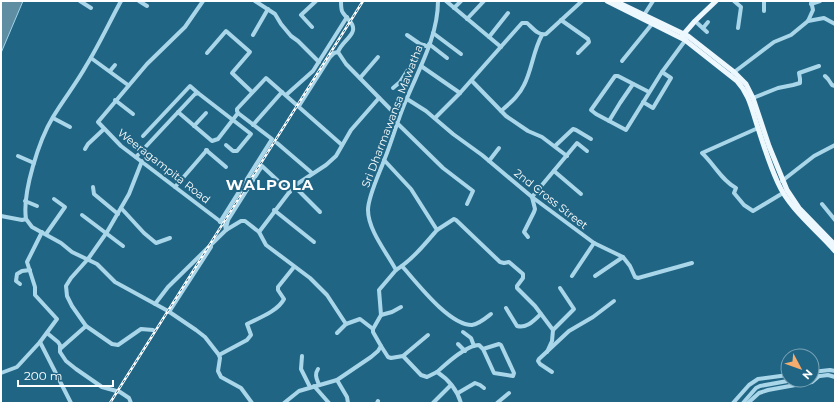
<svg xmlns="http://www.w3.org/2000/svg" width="836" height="404" viewBox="0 0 836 404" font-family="Montserrat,sans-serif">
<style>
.water{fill:#5f8ea3;stroke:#9ed4ea}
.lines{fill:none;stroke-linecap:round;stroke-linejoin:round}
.minor{stroke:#aad6e9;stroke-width:4}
.major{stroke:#edf8fe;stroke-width:5}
.rail-casing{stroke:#fff;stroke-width:2.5}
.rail{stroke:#216585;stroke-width:1;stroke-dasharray:3;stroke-linecap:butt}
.labels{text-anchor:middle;stroke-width:4;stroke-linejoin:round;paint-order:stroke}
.street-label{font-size:11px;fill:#fff;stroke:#216585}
.district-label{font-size:15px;font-weight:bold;letter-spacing:1px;fill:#fff;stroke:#216585}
</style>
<rect width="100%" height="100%" fill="#216585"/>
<polygon class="water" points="1,1 23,1 1,53"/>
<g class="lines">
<g class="minor">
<polyline points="80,1 91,8"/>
<path d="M121,1C109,23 99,45 86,66C76,84 63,100 53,117C39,140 22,193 26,219L32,227L61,243L72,252L97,264L115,282L168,311L196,330L205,337L219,355L220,358L218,371L221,377L241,388L252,403"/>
<polyline points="139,1 147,6"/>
<polyline points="203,1 185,27 147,64 98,122 121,146 225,225 226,230"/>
<polyline points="255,1 275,14 281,24 291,36 298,41 319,62"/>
<path d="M341,1C341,4 341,8 342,11C345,18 357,24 352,33C348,40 341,44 338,52L346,64L399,118"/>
<polyline points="446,1 501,47"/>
<polyline points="734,1 741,7 738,28"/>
<polyline points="764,1 764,11"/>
<polyline points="811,4 820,1"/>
<polyline points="454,8 461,1"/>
<polyline points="644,15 653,1"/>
<polyline points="467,19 484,1"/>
<polyline points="561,20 588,39 589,42 578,53"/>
<polyline points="695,21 707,32"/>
<polyline points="808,21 824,18 835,24"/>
<polyline points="312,27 301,15 316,1"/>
<polyline points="703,28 708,22"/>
<polyline points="433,33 461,54"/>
<polyline points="253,35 268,9"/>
<polyline points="407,35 420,44 426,46"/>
<polyline points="489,37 508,13"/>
<polyline points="429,44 447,58"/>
<polyline points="207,53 226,31 250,52 232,73 252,92"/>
<polyline points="91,58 128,85"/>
<polyline points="622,61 652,24"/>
<polyline points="421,66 460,93"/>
<polyline points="110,71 115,65"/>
<polyline points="733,73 774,42 791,35 808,21 813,10 811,1"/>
<polyline points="825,76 828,79 832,85 835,86"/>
<polyline points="360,78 378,57"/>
<polyline points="472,81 506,116 528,131 542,137 567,156"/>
<polyline points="393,88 400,82 424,45"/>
<polyline points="649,92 618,76 615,76 591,110 596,114 626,130 662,72 687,38"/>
<polyline points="286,95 313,71 347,17"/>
<polyline points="753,98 778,88 793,85 800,83 800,79 799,73 819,66"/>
<polyline points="407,99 426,111 453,134 482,155 532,197 594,243 623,257 630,266 635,277 638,278 692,263"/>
<polyline points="115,100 133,114"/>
<polyline points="643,102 653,108 671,78 662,72"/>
<polyline points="299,106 330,57 334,53 338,52"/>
<path d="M501,111C510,103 519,96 524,85C532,70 533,51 542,35"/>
<polyline points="178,112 212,141 218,139 238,113 237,111 237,109 266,78 342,145"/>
<polyline points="53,118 70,127"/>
<path d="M435,118L460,93L522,23H527C532,27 538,36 546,34L582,1"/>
<polyline points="609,121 620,103 633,84"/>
<polyline points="397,123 443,168 473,191 467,204"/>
<polyline points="253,125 282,92"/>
<polyline points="194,126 206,113"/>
<path d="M758,128L702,153C714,164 722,181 736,188L734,193L744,205L753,211L783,193"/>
<polyline points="143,136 190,86 198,93"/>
<polyline points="277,143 312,173"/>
<polyline points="555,146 573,129 576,130 591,139"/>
<polyline points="85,149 88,144 104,129"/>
<polyline points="206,150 226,167"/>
<polyline points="18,156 34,163"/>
<polyline points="136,157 195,94 198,93 251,134 237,151 233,151 226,145"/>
<polyline points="384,160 411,189 437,230 454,219 456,220 500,262 504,263 509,262 523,274 523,278 517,286 517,288 535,306 553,330 552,341 547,352"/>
<polyline points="142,161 129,194 107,232 88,259 71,278 66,286 67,296 72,306 86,326 112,344 118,345 141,329 153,330"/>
<polyline points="489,161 499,148"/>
<polyline points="554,171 581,194"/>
<polyline points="782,181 814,156 835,145"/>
<polyline points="294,186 320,212"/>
<polyline points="93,187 94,194 118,214"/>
<polyline points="175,187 207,150"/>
<polyline points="25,201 37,206"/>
<polyline points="822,204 835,220"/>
<polyline points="121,208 144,233 156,243 170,238"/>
<polyline points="274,210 314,242"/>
<polyline points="82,215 123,246"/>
<polyline points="1,216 22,220 26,219"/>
<polyline points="220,222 272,139 238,113"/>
<polyline points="226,228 228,220 262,166 290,192"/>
<polyline points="259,232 294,186 326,165 336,156 351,130 379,98"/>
<polyline points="46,234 65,207 54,199"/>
<polyline points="528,237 524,232 534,212 535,209 532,197 577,143 587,151"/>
<path d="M402,266C417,283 449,325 472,325C479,324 486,318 491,314"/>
<path d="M396,270C412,260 425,244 437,230"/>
<polyline points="572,276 594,243"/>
<polyline points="595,276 623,257"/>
<polyline points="20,284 16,281 17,274 22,271 30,270"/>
<polyline points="155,304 168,287 226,230 241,221 245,221 259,232 266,245 310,278 327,295 346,324 360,319 373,329"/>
<path d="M506,308L517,326C527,329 534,320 541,314"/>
<polyline points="169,312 211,247"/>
<polyline points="381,315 392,312 401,307"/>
<polyline points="553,330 574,309 560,288"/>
<polyline points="463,332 471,338 474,346"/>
<polyline points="47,333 58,342 60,345 60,352 66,361 76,369 102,387 120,392 129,398 131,403"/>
<polyline points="337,333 346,324"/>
<polyline points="40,342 71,403"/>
<polyline points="458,344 465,351"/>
<polyline points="381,346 388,357 391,358 403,356 428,335"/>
<polyline points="60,349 86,326"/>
<path d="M219,355L247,340L251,335L247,324C259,318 278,311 284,299L278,290V287L294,267"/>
<polyline points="302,356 301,369 310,387"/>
<path d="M403,356L421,375L427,377L437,372C448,379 457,390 461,403"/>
<path d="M318,369C314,375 317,379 319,385"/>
<path d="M437,372C446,364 466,345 479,345L483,349L499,344L501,345L514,373L513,376L494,373L483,349"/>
<polyline points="552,372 540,364 538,361 539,359 569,331 593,317 614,301"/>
<polyline points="812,372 830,370 835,371"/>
<polyline points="1,373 17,367 40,342 57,319 35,295 35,287 27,262 42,232"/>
<polyline points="812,377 828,375 835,377"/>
<polyline points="337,380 347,397 348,403"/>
<polyline points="314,386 329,403"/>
<polyline points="458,393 475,383 480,385 484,388"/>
<path d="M284,403L299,391L337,380L371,357L378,351L381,346L373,332V329L381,315L379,290L396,270C387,253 368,230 368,210C368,196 380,172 385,158C393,138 398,118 407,98C420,67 438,35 438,1"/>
<polyline points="377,403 378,401"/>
<polyline points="433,403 451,385"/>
<polyline points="497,403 509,393"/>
<polyline points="733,403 749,385 758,379 788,375"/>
<polyline points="743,403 756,388 760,386 793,380"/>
<polyline points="748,403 759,393 768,390 812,382 819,376"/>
</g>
<g class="major">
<path d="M607,1L685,40L737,81C750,95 752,111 758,128C764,147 770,166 778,183C790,210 816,229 835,251"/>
<polyline points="615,1 688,36 734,72 746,84 753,98 769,146 787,190 799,208 835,245"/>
<polyline points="682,36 695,21 716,1"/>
</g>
<defs>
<polyline id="rail" points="110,403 363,1"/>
</defs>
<use href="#rail" class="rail-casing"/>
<use href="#rail" class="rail"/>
</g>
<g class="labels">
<g class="street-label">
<text transform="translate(392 116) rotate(-69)" y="4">Sri Dharmawansa Mawatha</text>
<text transform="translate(164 166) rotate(38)" y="4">Weeragampita Road</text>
<text transform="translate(551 199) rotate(38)" y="4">2nd Cross Street</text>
</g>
<g class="district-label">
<text x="270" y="190">WALPOLA</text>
</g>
</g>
<rect width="836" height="404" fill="none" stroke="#ffffff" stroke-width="4"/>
<g transform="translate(800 368) rotate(131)"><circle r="19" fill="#216585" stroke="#7aa3b6"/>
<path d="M0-3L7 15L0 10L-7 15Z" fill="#f5ac6c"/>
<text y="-6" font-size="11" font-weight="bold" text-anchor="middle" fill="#ffffff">N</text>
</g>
<path d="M18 380v6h95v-6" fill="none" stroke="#ffffff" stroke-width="2"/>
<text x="24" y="380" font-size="12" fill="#ffffff" stroke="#216585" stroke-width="3" paint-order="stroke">200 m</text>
</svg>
